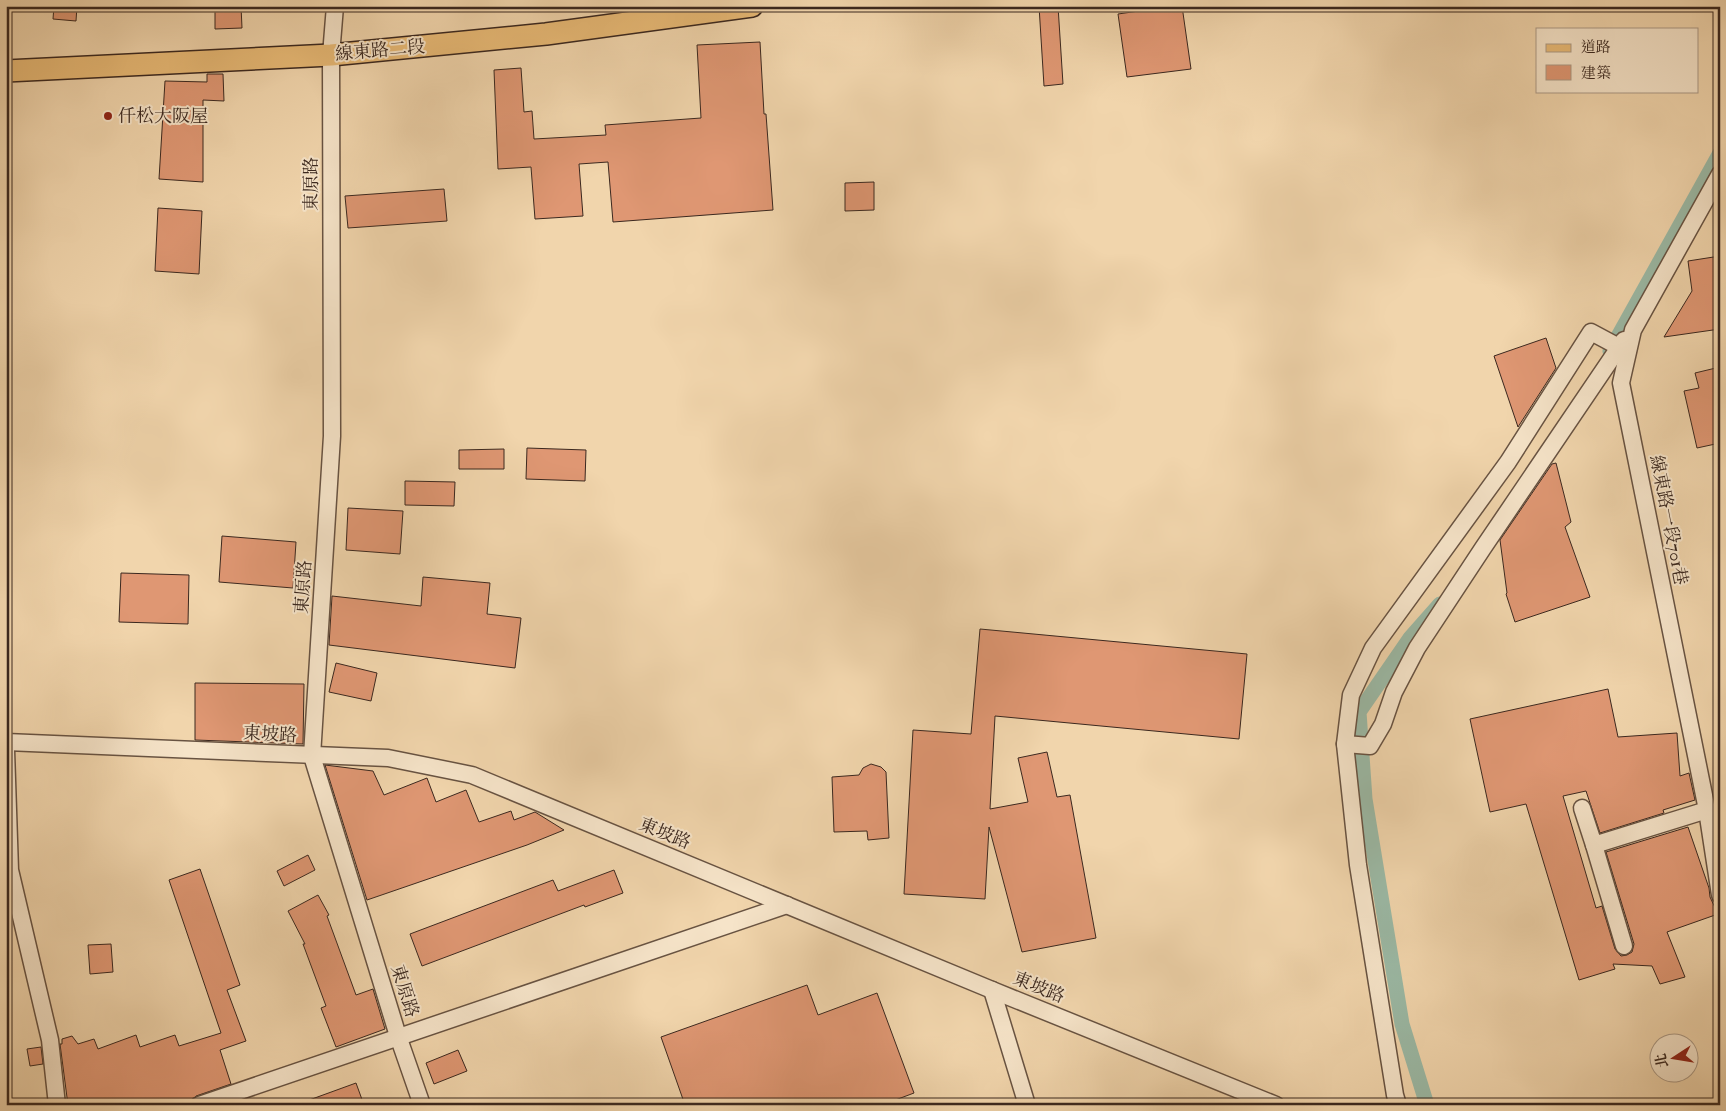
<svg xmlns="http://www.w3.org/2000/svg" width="1726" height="1111" viewBox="0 0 1726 1111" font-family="'IM FELL Double Pica','Noto Serif TC',serif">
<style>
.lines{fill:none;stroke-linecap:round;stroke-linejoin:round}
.canal{stroke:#9bb9a5;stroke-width:15}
.building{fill:#df9773;stroke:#3b281f}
.minor-casing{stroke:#685342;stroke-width:19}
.major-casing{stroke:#3b281f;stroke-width:24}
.minor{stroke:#f6e4c9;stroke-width:16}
.major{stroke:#e8ba76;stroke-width:21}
.poi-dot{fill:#8f2418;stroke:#f6e4c9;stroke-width:2}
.labels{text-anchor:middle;stroke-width:4;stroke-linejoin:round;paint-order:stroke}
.street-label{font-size:18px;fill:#3b281f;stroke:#f6e4c9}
.poi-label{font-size:18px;fill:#3b281f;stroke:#f6e4c9;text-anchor:start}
</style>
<rect width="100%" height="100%" fill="#f1d5ac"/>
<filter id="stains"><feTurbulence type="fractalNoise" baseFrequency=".004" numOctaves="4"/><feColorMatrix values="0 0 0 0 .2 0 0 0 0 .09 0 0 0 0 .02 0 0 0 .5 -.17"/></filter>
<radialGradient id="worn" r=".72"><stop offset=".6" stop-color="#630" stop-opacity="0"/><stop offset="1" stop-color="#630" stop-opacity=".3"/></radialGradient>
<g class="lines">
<g class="canal">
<polyline points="1610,351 1720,153"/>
<polyline points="1427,1105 1402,1024 1365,799 1359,712 1410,638 1440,604"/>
</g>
</g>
<g class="building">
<polygon points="54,6 77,6 76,21 53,19"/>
<polygon points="215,6 241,6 242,28 215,29"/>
<polygon points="1039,6 1058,6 1063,84 1044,86"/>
<polygon points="1174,6 1182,6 1191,69 1127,77 1118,14"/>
<polygon points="760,42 764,114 766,114 773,210 613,222 608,162 579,164 583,216 535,219 531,167 498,169 494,70 521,68 524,112 532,111 534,139 606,135 605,125 701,118 697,45"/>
<polygon points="207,74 223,74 224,101 203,100 203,182 159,179 165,81 207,82"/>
<polygon points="874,182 874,210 845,211 845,183"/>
<polygon points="444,189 447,221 348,228 345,196"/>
<polygon points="158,208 202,211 199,274 155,271"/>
<polygon points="1720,256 1720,329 1664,337 1692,291 1688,261"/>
<polygon points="1546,338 1556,368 1518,427 1494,356"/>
<polygon points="1720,367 1720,443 1697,448 1684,391 1699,388 1695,373"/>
<polygon points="527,448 586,450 585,481 526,479"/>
<polygon points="504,449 504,469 459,469 459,450"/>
<polygon points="1556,463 1571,522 1565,527 1590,597 1515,622 1506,594 1507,593 1500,540 1552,464"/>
<polygon points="405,481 455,482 454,506 405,505"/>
<polygon points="348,508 403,511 400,554 346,550"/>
<polygon points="222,536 296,542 293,588 219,582"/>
<polygon points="121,573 189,575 188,624 119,622"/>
<polygon points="423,577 490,583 487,614 521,618 515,668 329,645 332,596 421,606"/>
<polygon points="980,629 1247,654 1239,739 995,716 990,809 1028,802 1018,758 1047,752 1057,797 1070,795 1096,938 1022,952 989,827 985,899 904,894 913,730 971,734"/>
<polygon points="336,663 377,673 371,701 329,692"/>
<polygon points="195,683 304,684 303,744 195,740"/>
<polygon points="1608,689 1618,737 1677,733 1680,776 1689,773 1695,800 1663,810 1664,813 1600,833 1586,791 1563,796 1596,908 1602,906 1615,949 1621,956 1627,955 1632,952 1634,944 1606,852 1688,827 1709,888 1710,897 1718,914 1667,932 1685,977 1660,984 1652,966 1613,964 1615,969 1579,980 1526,804 1490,812 1470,719"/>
<polygon points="871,764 881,767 886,772 889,838 868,840 867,831 834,832 832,777 859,775 863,768"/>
<polygon points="325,765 373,771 384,795 427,778 436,802 466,790 479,822 511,811 514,820 535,812 564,830 527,845 367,900"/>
<polygon points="308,855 315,870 284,886 277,871"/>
<polygon points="200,869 240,985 227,990 246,1041 220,1050 231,1084 196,1096 190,1102 181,1105 68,1105 60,1044 62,1044 62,1039 72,1036 78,1044 94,1039 98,1049 136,1035 140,1047 175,1035 179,1046 221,1033 169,880"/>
<polygon points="614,870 623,893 585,907 584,905 422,966 410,934 553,880 558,891"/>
<polygon points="318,895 329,915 327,916 356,995 373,989 385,1029 336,1047 321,1008 326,1006 303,944 305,944 288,911"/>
<polygon points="111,944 113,972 90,974 88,945"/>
<polygon points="807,985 818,1015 877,993 914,1093 882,1105 685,1105 661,1037"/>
<polygon points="41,1047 43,1064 30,1066 27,1049"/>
<polygon points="458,1050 467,1071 434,1084 426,1063"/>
<polygon points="356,1083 364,1105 302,1105 301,1103"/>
</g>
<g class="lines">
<defs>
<g id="minor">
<polyline points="335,6 331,55 332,436 312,756 398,1036 422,1105"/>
<polyline points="1720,174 1633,330 1621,383 1707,810 1720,895"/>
<polyline points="6,742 388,758 472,775 992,990 1276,1105"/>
<polyline points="1345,744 1370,746 1383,724 1394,692 1417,648 1483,548 1624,340"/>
<polyline points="6,750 10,870 50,1040 57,1105"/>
<polyline points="1582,808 1594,845 1707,810"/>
<polyline points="1594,845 1624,946"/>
<polyline points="992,990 1027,1105"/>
<polyline points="199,1105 787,905"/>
<polyline points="1398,1105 1395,1095 1358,865 1345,744 1351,695 1373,648 1508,462 1591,332 1619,347"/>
</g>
<polyline id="major" points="6,71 331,55 546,34 752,6"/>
</defs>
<use href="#minor" class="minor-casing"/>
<use href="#major" class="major-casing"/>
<use href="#minor" class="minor"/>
<use href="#major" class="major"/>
</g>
<circle class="poi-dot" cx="108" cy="116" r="5"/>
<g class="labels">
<g class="street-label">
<text transform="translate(380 50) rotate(-5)" y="6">線東路二段</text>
<text transform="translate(311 184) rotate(-90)" y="6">東原路</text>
<text transform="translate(1669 520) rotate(79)" y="6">線東路一段701巷</text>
<text transform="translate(303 587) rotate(-86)" y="6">東原路</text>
<text transform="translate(270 734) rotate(3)" y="6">東坡路</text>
<text transform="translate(665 833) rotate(22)" y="6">東坡路</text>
<text transform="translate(1039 987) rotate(22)" y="6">東坡路</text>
<text transform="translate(405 991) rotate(73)" y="6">東原路</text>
</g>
<g class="poi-label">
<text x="118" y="122">仟松大阪屋</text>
</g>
</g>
<rect width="1726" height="1111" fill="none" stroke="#f1d5ac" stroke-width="25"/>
<rect x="8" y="8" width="1711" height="1096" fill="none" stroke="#3b281f" stroke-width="2.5"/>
<rect x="12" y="12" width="1701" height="1086" fill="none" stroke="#3b281f"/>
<rect x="1536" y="28" width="162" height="65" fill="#f6e4c9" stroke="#ab9985"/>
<rect x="1546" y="44" width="25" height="8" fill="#e8ba76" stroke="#ab9985"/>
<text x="1581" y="52" font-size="15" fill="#3b281f">道路</text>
<rect x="1546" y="65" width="25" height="15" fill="#df9773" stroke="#ab9985"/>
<text x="1581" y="78" font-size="15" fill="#3b281f">建築</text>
<g transform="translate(1674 1058) rotate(258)"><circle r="24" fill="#f6e4c9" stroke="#ab9985"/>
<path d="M0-4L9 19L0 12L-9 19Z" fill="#8f2418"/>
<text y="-8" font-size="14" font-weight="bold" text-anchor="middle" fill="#3b281f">北</text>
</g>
<rect width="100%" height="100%" filter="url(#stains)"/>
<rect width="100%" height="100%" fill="url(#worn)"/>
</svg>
